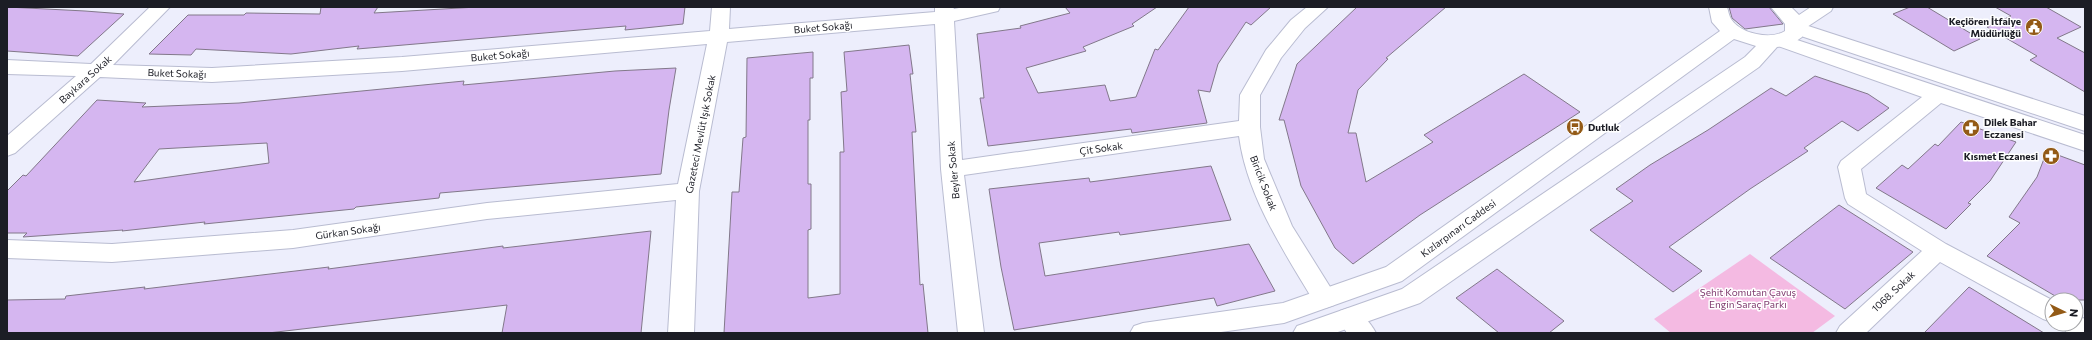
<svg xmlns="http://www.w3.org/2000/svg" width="2092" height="340" viewBox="0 0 2092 340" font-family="Commissioner,sans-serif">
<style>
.green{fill:#f4bae2}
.building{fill:#d5b6f0;stroke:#82788a;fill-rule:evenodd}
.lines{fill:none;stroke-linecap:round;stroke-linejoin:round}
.minor-casing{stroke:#b9bcd1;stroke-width:2}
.major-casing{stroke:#b9bcd1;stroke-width:2}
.minor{fill:#fff;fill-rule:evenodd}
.major{fill:#fff;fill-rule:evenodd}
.labels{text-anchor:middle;stroke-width:3;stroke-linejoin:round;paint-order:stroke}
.poi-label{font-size:10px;font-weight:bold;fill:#1c1d25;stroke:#fff;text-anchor:end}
.street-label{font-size:10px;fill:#1c1d25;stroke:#fff}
.park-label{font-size:10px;fill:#7f3a6e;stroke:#fff}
</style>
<rect width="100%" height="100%" fill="#edeefc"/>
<polygon class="green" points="1750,254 1835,316 1812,333 1671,333 1654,319"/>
<g class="building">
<polygon points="7,7 85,11 124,14 78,56 7,51"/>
<polygon points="321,7 378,7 374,13 477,7 685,7 683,24 625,30 626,26 357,49 359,46 291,54 196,49 191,55 149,54 188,15 244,15 246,13 320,14"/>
<polygon points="1065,7 1157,7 1132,24 1134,26 1083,47 1086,51 1026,68 1038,93 1105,85 1110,101 1136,97 1155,49 1158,50 1189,7 1271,7 1251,25 1246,22 1218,64 1210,92 1198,90 1207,123 1132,133 1131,129 988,146 980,98 984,98 977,34 1021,28 1020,26 1070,13"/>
<polygon points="1357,7 1446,7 1386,58 1388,59 1358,90 1348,133 1356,133 1366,182 1433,142 1424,135 1524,74 1580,112 1420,215 1353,264 1335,248 1301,186 1284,120 1279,120 1297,64"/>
<polygon points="1729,7 1769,7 1783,24 1745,29 1732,18"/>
<polygon points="1910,7 1927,7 1980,39 1954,51 1893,14"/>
<polygon points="1995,7 2046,7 2081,27 2057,38 2085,53 2085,92 2030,60 2037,56 1987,27 2011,16"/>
<polygon points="909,45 913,74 910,74 916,132 912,132 920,285 923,284 928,333 724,333 732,192 739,192 743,138 746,137 747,58 813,52 813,78 810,78 810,120 808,120 808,184 811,184 811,229 808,230 808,298 840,294 840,152 844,152 841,92 847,91 844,52"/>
<path d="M676,68L669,110L661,174L440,193L439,198L356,207L354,209L204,224L205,222L122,231L123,230L23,237L27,233H7V191L23,175L26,176L97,100L146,103L142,107L239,103L464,81L463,85L615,71ZM267,143L269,163L134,182L159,149Z"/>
<polygon points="1815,76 1868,94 1889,108 1858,131 1842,121 1804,148 1808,151 1750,189 1669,247 1702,271 1673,292 1590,230 1633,201 1616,189 1650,165 1708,130 1771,88 1786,96"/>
<polygon points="1961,122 2016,142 1990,181 1968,203 1971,204 1946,229 1876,188 1902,165 1908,169 1935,144 1938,146"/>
<polygon points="2047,151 2085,165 2085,300 2062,300 1987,256 2020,223 2009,217 2037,177"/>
<polygon points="1211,166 1231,220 1120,235 1119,232 1039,243 1045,276 1249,244 1275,291 1217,306 1214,298 1014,330 1001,267 989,189 1089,178 1090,182"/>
<polygon points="1839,205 1913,252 1845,309 1770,258"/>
<polygon points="651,231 641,333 502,333 507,305 268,333 7,333 7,300 65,299 66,296 145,287 144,289 329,267 328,269 503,246 503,248"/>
<polygon points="1497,269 1564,321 1549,333 1499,333 1456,298"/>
<polygon points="1969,287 2044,333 1924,333"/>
</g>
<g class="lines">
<defs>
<g id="minor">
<path d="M150,7H170L113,65L212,68L402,57L710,31L712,7H730L729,29L935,12V7H953L954,9L964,7H1000L998,11L954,21L962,160L1239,121L1240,95L1266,50L1291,20L1307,7H1328L1305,28L1281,58L1260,95V127L1264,159L1292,226L1337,298L1334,305L1325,308L1316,305C1285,253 1247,197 1239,136L964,175L984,333H958L941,169L935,24L727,42L699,191L694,333H668L676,200L487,219L293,248L112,262L7,258V240L112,244L293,230L487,203L678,184L707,44L402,71L212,82L100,77L15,153L7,156V136L76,76L7,74V60L91,64Z"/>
<polygon points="1796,22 2085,116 2085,131 1789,32 1786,28 1789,24"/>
<polygon points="1782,35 2085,135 2085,151 1941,103 1861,169 1866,194 1946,244 2052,300 2052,322 2043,319 1940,262 1866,333 1836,333 1840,326 1922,251 1848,204 1845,198 1838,167 1841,161 1922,97 1775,45 1772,41 1775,37"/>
<path d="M1349,308C1361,312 1370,322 1376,333H1347L1337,318L1340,311Z"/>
<polygon points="2076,315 2085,319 2085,333 2067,333 2061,324 2076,324"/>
</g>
<path id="major" d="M1709,7H1727C1728,10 1729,16 1731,19C1740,34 1771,40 1785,31V24L1771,7H1791L1799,15L1811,7H1833L1831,11L1804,29L1802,37L1792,44L1777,47L1759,67L1420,303L1335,333H1293L1297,326L1402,289L1745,57L1756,46L1734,39L1402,281L1284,323L1214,333H1130L1134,326L1143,323L1283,303L1386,267L1720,31L1712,22Z"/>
</defs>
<use href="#minor" class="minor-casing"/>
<use href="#major" class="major-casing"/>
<use href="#minor" class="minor"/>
<use href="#major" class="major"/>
</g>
<defs>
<symbol id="civic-disc" viewBox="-11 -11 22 22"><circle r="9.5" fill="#935a16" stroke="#fff"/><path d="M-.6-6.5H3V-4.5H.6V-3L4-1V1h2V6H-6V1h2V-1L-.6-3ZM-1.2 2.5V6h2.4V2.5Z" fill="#fff"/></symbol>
<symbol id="bus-disc" viewBox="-11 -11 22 22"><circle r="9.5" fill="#935a16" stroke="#fff"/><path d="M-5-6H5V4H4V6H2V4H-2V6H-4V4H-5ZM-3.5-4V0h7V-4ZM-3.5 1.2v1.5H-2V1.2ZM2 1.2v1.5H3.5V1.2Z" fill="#fff"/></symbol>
<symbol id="pharmacy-disc" viewBox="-11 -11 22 22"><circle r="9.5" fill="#935a16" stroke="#fff"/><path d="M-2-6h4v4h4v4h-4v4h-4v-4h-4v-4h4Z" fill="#fff"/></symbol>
</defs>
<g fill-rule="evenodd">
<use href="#civic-disc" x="2024" y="17" width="20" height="20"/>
<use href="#bus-disc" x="1565" y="117" width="20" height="20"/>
<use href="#pharmacy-disc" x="1961" y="118" width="20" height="20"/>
<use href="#pharmacy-disc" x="2041" y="146" width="20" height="20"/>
</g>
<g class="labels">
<g class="poi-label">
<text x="2021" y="25">Keçiören İtfaiye<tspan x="2021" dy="12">Müdürlüğü</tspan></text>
<text x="1984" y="126" text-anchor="start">Dilek Bahar<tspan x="1984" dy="12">Eczanesi</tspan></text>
<text x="1588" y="131" text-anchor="start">Dutluk</text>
<text x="2038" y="160">Kısmet Eczanesi</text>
</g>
<g class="street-label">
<text transform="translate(823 27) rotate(-5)" y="4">Buket Sokağı</text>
<text transform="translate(500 55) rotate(-5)" y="4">Buket Sokağı</text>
<text transform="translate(177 73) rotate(2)" y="4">Buket Sokağı</text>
<text transform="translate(85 79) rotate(-42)" y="4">Baykara Sokak</text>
<text transform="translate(700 134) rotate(-79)" y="4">Gazeteci Mevlüt Işık Sokak</text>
<text transform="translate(1101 148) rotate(-8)" y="4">Çit Sokak</text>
<text transform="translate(953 170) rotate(-95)" y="4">Beyler Sokak</text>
<text transform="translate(1264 183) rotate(69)" y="4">Biricik Sokak</text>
<text transform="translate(1458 228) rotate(-36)" y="4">Kızlarpınarı Caddesi</text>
<text transform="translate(348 231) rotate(-8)" y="4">Gürkan Sokağı</text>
<text transform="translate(1893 291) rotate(-43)" y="4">1068. Sokak</text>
</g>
<g class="park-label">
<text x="1748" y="296">Şehit Komutan Çavuş<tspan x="1748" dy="12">Engin Saraç Parkı</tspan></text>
</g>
</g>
<rect width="2092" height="340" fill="none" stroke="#1c1d25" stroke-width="16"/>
<g transform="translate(2064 312) rotate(95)"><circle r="19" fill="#ffffff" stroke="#a4a5a8"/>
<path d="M0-3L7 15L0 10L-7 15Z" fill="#935a16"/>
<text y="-6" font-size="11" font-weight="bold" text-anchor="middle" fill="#1c1d25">N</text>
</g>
</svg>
